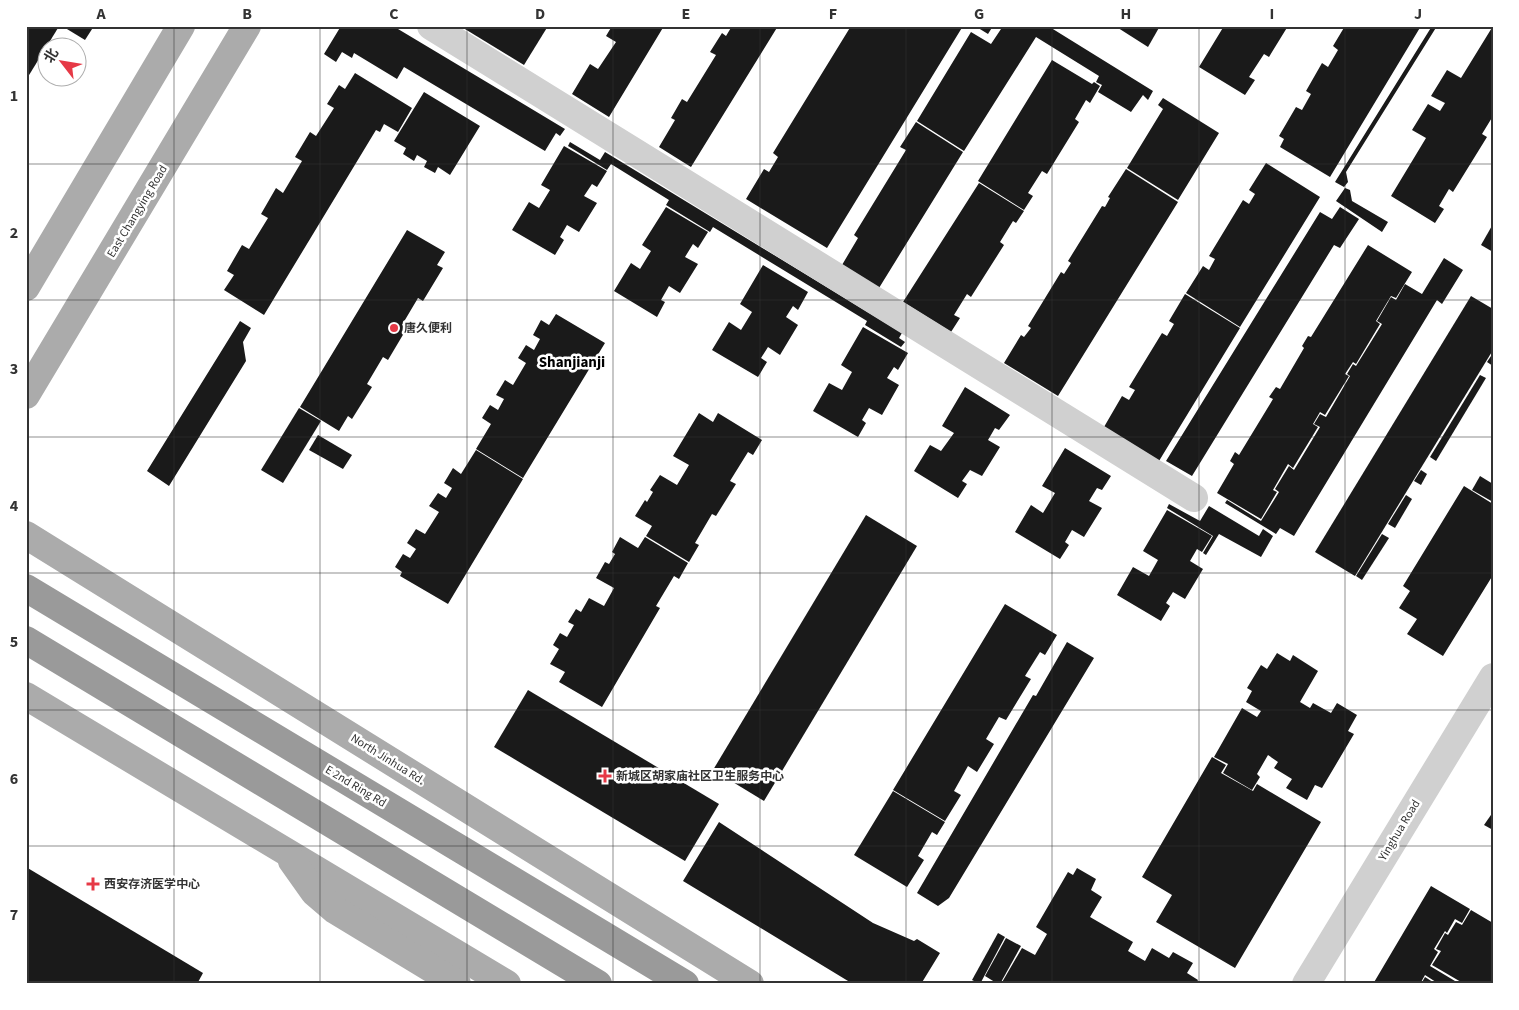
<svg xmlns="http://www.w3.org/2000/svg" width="1519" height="1010" viewBox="0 0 1519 1010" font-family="'Source Sans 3','Noto Sans SC',sans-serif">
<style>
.building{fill:#1a1a1a}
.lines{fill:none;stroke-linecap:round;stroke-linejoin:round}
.minor{stroke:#d0d0d0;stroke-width:28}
.major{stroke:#ababab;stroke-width:28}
.highway{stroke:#9a9a9a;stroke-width:28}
.grid{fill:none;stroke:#333;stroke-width:1;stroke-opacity:0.55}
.poi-dot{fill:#e63946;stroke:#fff;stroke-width:2}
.labels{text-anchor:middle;stroke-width:5;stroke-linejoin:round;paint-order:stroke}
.street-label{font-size:12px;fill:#333;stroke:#fff}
.poi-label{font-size:12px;font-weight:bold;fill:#333;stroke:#fff;text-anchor:start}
.quarter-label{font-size:15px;font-weight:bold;fill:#000;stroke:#fff}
.neatline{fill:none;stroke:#333;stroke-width:2}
.grid-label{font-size:16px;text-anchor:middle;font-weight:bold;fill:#333}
</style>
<rect width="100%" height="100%" fill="#fff"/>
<g class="building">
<polygon points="26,26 54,26 58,28 26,80"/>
<polygon points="62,26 94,26 85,40"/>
<polygon points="341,26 393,26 565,129 560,136 556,133 545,151 404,67 397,79 354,53 352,58 342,52 336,62 324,54"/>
<polygon points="460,26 548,26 524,65"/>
<polygon points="612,26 664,26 609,117 572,94 590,64 598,69 616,42 606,36"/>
<polygon points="732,26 778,26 691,167 659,147 675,120 671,118 682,99 687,102 716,55 710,52 722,33 726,36"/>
<polygon points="851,26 963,26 827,248 746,199 764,169 769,172 778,157 773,153"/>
<polygon points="975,26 993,26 988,34"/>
<polygon points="1003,26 1048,26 1153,91 1148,100 1143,95 1131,112 1098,92 1102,85 1096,82 1099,76 1036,37 964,151 917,121 971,32 991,44"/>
<polygon points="1115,26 1160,26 1148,47"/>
<polygon points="1224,26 1288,26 1269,57 1264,54 1249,77 1255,80 1245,95 1199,67"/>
<polygon points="1345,26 1421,26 1330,177 1280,147 1284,139 1279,136 1296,107 1302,110 1311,94 1306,91 1322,63 1328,67 1338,50 1333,46"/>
<polygon points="1432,26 1437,26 1346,172 1348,182 1344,187 1335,182"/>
<polygon points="1493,26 1493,116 1482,134 1487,137 1453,192 1449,189 1439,206 1444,209 1435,223 1391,196 1426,138 1412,130 1428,104 1440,111 1445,103 1431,96 1447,70 1461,78"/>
<polygon points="1052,60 1092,84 1094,82 1100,86 1090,103 1086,100 1075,119 1079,122 1047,174 1042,171 1028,193 1033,196 1024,210 978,181"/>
<polygon points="355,73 412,108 398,132 384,124 380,132 376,130 264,315 224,290 234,275 227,271 242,245 249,249 268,218 261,214 276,188 283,193 302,161 295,157 310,132 316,136 334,108 327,104 339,85 345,89"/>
<polygon points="424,92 480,126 450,175 438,167 435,173 424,167 427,161 417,155 414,161 403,154 406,148 394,141"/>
<polygon points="1163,98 1219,133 1178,200 1127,168 1163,109 1158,105"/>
<polygon points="916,122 963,152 879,288 842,265 858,238 854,235 906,150 900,147"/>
<polygon points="570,142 600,160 605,152 902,333 899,338 905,342 901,347 865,325 867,321 713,227 710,232 666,205 669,200 611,164 607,170 568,146"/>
<polygon points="564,146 607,171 597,187 592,184 584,196 597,203 579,232 567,225 560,237 564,240 555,255 512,230 529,202 539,208 550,190 541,185"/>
<polygon points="1266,163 1320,197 1240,327 1186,293 1203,266 1209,270 1215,259 1209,256 1243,200 1249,204 1255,194 1249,190"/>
<polygon points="1126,169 1178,202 1058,396 1004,363 1021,335 1024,337 1031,328 1028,326 1061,272 1064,274 1071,263 1068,261 1102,206 1105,207 1110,198 1108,197"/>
<polygon points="979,183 1024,211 1016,223 1013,221 1000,242 1004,245 971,297 967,294 954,315 960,318 951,332 903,302"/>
<polygon points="1345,188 1350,190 1352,201 1388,222 1382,232 1336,201"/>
<polygon points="666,207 708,232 698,248 693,244 685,257 698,264 680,293 669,286 661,300 665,302 657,317 614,291 631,263 640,269 651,251 642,245"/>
<polygon points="1340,207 1359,219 1340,248 1334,245 1192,476 1166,461 1320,212 1332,219"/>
<polygon points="1493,224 1493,252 1481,245"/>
<polygon points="407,230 445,252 437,265 443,268 423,301 418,298 402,325 407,328 388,360 383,357 367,384 372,387 352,419 348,416 339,431 300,407"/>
<polygon points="1368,245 1412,272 1396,298 1391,296 1376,321 1380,324 1356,364 1353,362 1345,374 1349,376 1325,415 1320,412 1313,424 1318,427 1293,468 1288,464 1273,490 1277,492 1261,519 1217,493 1234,464 1230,461 1235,452 1239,455 1273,399 1269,397 1276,387 1280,389 1304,348 1302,346 1308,336 1311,337"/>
<polygon points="1444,258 1463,270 1442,304 1437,300 1294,536 1280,528 1276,534 1225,503 1227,500 1261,521 1279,492 1275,489 1289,466 1294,470 1320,427 1314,424 1320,414 1326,417 1350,376 1347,374 1353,364 1356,366 1382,324 1377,321 1391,297 1396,300 1405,284 1422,294"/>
<polygon points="763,265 808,292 798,310 793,306 786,317 798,325 780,355 768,347 761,358 767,362 758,377 712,350 729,322 741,330 752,312 740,304"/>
<polygon points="1185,294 1240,328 1159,461 1104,427 1122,396 1129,400 1135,390 1129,387 1162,333 1167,336 1174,324 1169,321"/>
<polygon points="1471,296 1493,309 1493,350 1355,576 1315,552"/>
<polygon points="556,314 605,343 523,478 476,449 491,424 482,418 490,405 498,410 504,399 496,395 505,380 513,385 526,363 518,358 526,345 534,350 540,339 533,335 541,320 549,325"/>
<polygon points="240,321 251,328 243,342 246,361 169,486 147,471"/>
<polygon points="863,327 908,353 898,370 894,367 887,378 899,385 882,415 869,408 862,420 866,423 858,437 813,411 829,383 842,390 852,372 841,365"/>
<polygon points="1493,353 1493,366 1487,362"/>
<polygon points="1480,375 1486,378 1436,461 1430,457"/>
<polygon points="965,387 1010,415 999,430 995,428 988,440 1000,447 982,476 970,470 962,481 967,484 958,498 914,471 930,445 941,451 954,433 942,426"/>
<polygon points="299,408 321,421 283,483 261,470"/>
<polygon points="699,413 713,422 718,413 762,440 753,455 748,452 730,481 736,484 716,516 712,514 695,543 699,545 689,562 646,536 652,526 635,516 645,500 647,502 653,492 650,490 660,475 677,485 689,465 673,456"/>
<polygon points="318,435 352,455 343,469 309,450"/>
<polygon points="1065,448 1111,476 1102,490 1097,488 1089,501 1102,508 1084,537 1072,530 1065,542 1069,545 1060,559 1015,532 1031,505 1043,513 1055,493 1042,486"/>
<polygon points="476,450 523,479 448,604 400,576 402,572 395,567 403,554 410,558 416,549 407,543 416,529 425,534 439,512 429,506 438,493 446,498 452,488 444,483 453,468 461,474"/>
<polygon points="1421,470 1427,474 1421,485 1414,481"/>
<polygon points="1480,476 1493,484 1493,502 1472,490"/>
<polygon points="1464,486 1493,504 1493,575 1443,656 1407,634 1417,619 1399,608 1410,591 1403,586"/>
<polygon points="1406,495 1412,499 1395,528 1388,524"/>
<polygon points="1169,504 1200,521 1209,506 1259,536 1263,529 1273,536 1261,557 1219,534 1206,555 1203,553 1213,536 1167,508"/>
<polygon points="1167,510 1212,536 1202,552 1197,549 1190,561 1203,569 1185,599 1173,592 1166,603 1170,606 1161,621 1117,595 1133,567 1149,576 1158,560 1143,551"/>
<polygon points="866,515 917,546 764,801 713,770"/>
<polygon points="1382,534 1389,538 1362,580 1356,576"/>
<polygon points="620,537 638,548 645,537 688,563 679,579 674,576 656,606 660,608 602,707 559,682 565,672 550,664 559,649 553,645 560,633 567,637 574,625 568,622 576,609 581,612 589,598 604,606 614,588 596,578 605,562 609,564 615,554 612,552"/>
<polygon points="1005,604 1057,635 1045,655 1040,652 1025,676 1031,679 1006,720 999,717 986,739 994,744 977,772 968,766 954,791 961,795 945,821 893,790"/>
<polygon points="1067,642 1094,658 949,898 938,906 917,893 1033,695 1036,696"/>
<polygon points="1277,653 1290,661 1293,655 1318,671 1300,702 1310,708 1313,703 1331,713 1337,703 1357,715 1348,731 1354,734 1322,788 1315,785 1307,800 1286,788 1292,779 1274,768 1278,762 1268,755 1257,774 1260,777 1252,790 1223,773 1228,764 1214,757 1242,708 1257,717 1261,711 1246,702 1252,691 1247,688 1261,665 1267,669"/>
<polygon points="528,690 719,804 685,861 494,747"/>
<polygon points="1212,757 1226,765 1221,773 1253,791 1257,784 1321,822 1235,968 1156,922 1172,895 1142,877"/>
<polygon points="893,791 945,822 937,835 932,832 918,856 924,860 907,887 854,855"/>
<polygon points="1493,812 1493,830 1484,825"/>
<polygon points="719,822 873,923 914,941 917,939 940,953 921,984 853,984 683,881"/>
<polygon points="26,867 203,973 197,984 26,984"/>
<polygon points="1077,868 1096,879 1091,890 1102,897 1090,917 1133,942 1128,951 1145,961 1152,948 1169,958 1173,952 1193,963 1187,973 1198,980 1196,984 1001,984 1022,948 1035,955 1047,934 1036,927 1068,872 1073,875"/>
<polygon points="1431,886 1470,909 1462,923 1455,919 1447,933 1445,931 1434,949 1438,952 1430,966 1460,984 1461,982 1432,965 1441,951 1436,949 1445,933 1448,935 1456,922 1462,925 1471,910 1493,923 1493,984 1439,984 1425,975 1420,984 1373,984"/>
<polygon points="998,933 1005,937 980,984 972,980"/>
<polygon points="1006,938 1021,946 1000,984 998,984 985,976"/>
<polygon points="1425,977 1436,984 1421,984"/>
</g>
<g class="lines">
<g class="minor">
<polyline points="431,26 1194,498"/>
<polyline points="1306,984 1493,677"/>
</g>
<g class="major">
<polyline points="26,287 181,26"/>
<polyline points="26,395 247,26"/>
<polyline points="26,535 750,984"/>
<polyline points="26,696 507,984"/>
<polyline points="292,861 314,892 335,910 457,984"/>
</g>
<g class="highway">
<polyline points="26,588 685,984"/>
<polyline points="26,640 598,984"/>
</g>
</g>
<path class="grid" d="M174,26V984M320,26V984M467,26V984M613,26V984M760,26V984M906,26V984M1052,26V984M1199,26V984M1345,26V984M26,164H1493M26,300H1493M26,437H1493M26,573H1493M26,710H1493M26,846H1493"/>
<g class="poi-dot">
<circle cx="394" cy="328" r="5"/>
<path d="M602.5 768.5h5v5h5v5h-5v5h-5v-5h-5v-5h5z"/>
<path d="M90.5 876.5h5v5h5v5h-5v5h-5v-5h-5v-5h5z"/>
</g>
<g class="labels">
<g class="street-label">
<text transform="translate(137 211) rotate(-59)" y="4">East Changying Road</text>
<text transform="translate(388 759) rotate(32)" y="4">North Jinhua Rd.</text>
<text transform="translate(356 786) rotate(31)" y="4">E 2nd Ring Rd</text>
<text transform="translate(1399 830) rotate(-59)" y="4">Yinghua Road</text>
</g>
<g class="poi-label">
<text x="404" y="332">唐久便利</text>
<text x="616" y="780">新城区胡家庙社区卫生服务中心</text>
<text x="104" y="888">西安存济医学中心</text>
</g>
<g class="quarter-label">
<text x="572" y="367">Shanjianji</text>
</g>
</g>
<rect width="1519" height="1010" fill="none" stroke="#ffffff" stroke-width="55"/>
<g transform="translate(62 62) rotate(301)"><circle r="24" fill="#ffffff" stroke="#adadad"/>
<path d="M0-4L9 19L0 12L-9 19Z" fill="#e63946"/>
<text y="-8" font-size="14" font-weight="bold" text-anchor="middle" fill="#333333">北</text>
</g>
<rect x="28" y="28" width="1464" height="954" class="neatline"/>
<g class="grid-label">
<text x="101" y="19">A</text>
<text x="247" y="19">B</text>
<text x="394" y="19">C</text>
<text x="540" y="19">D</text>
<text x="686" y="19">E</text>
<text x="833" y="19">F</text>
<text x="979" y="19">G</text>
<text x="1126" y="19">H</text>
<text x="1272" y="19">I</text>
<text x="1418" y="19">J</text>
<text x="14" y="101">1</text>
<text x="14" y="238">2</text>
<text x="14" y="374">3</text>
<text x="14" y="511">4</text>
<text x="14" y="647">5</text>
<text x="14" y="784">6</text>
<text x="14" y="920">7</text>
</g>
</svg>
